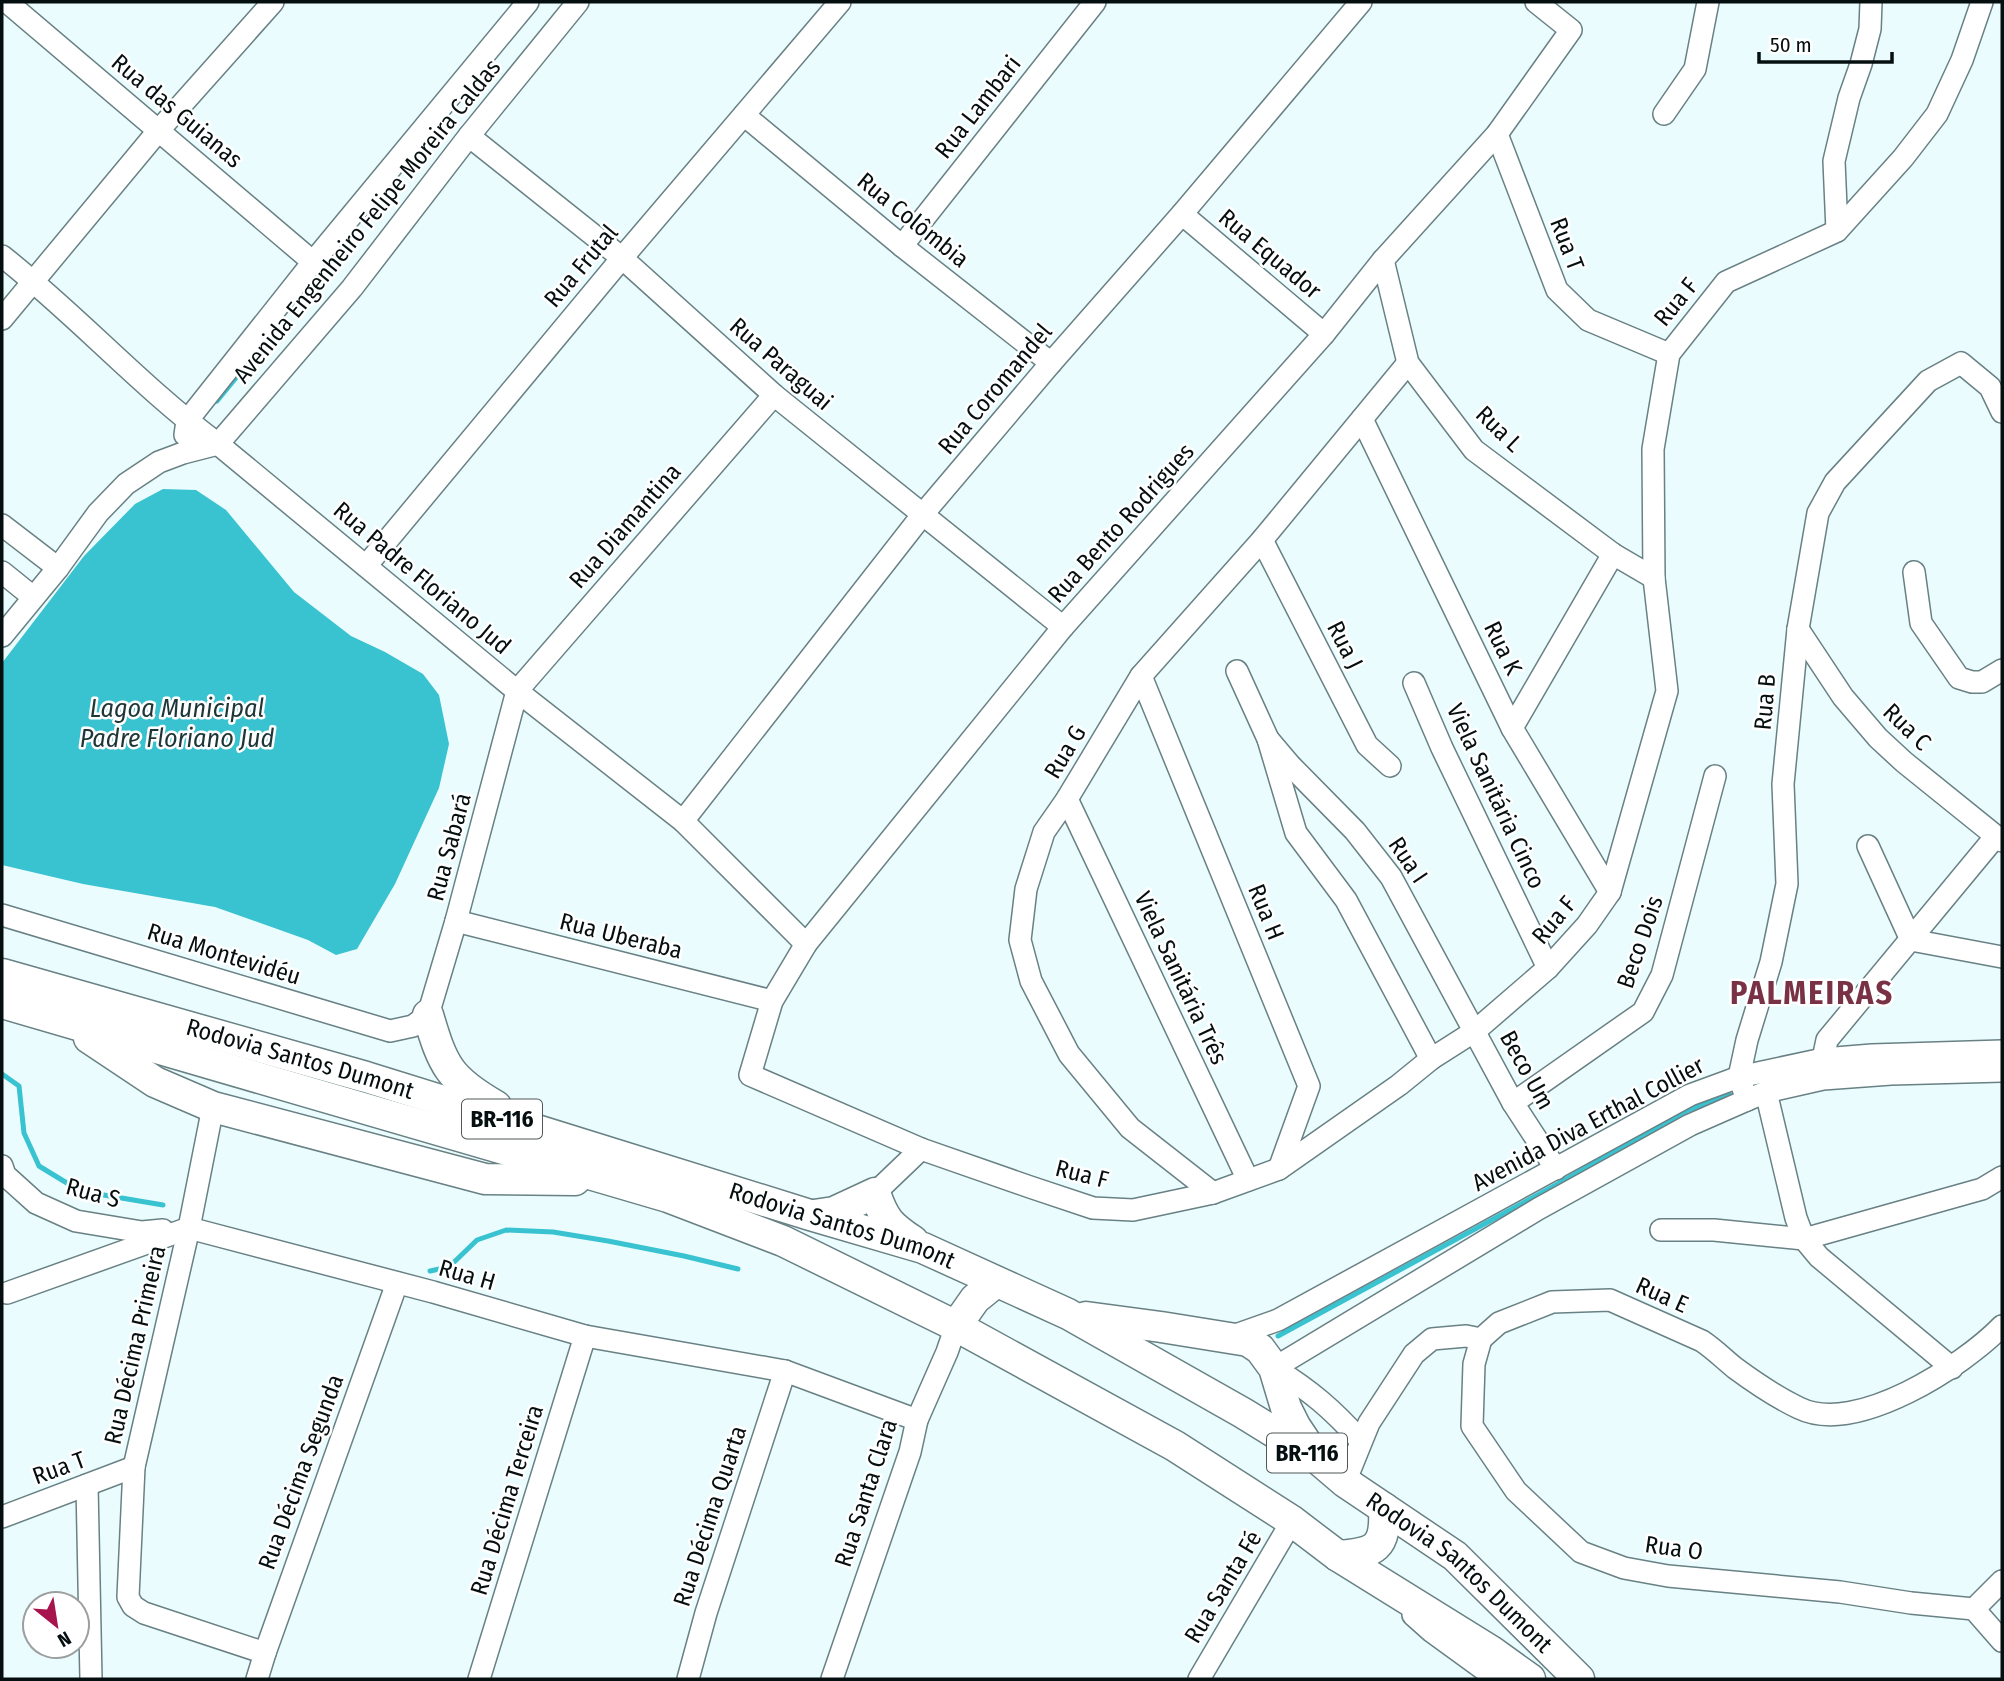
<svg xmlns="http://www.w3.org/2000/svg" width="2004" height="1681" viewBox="0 0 2004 1681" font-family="'Fira Sans Condensed',sans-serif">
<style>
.water{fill:#39c2d0}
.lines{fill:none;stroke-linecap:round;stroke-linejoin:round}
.stream{stroke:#39c2d0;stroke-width:5}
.minor-casing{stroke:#688184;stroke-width:24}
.highway-casing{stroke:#688184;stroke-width:33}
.minor{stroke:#fff;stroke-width:21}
.highway{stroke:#fff;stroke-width:30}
.labels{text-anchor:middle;stroke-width:5;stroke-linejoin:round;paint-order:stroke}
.shield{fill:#fff;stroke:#515758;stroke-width:2}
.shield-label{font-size:23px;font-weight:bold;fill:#060f10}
.street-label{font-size:24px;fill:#060f10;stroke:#fff}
.water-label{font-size:26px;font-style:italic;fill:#1f3639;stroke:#fff}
.district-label{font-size:32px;font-weight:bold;letter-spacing:2px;fill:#793245;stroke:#fff}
</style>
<rect width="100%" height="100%" fill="#ebfcfe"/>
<polygon class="water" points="163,489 196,490 226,510 294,592 351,636 385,652 423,674 439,695 449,744 439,788 395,884 357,949 336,955 308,940 215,907 83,884 2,865 2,663 84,556 135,504"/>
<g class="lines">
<g class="stream">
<polyline points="217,401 267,340"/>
<polyline points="2,1074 19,1086 24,1133 39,1166 80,1191 163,1205"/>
<polyline points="430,1271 449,1267 477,1240 506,1230 553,1232 608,1241 684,1256 738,1269"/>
<polyline points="1278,1336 1556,1185 1686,1111 1730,1095"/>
</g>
<defs>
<g id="minor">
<polyline points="7,2 313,262"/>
<polyline points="1536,2 1571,30 1497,134 1383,260 1324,334 1063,627 806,944 772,1001 750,1075 921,1149 1030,1187 1093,1208 1133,1210 1213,1193 1279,1169 1399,1085 1431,1059 1475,1031 1548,968 1587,925 1610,892 1667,691 1654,578 1653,449 1669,354 1726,282 1837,231 1903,158 1937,114 1962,60 1982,2"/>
<polyline points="1664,114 1695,69 1708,2"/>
<polyline points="744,115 902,246 1051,363"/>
<polyline points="1497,134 1557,290 1588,320 1669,354"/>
<polyline points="469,136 622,258 774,395 1063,627"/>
<polyline points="1182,214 1324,334"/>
<polyline points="1837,231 1834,161 1849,98 1861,64 1870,29 1871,2"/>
<polyline points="902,246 1095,2"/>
<path d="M2,256C77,315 141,387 218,444L517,691L683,821L806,944"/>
<polyline points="1383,260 1408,363 1474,450 1613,554 1654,578"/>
<polyline points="2,319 159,130 273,2"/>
<polyline points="1362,419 1512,728 1610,892"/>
<polyline points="185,435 187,421 313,262 528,2"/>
<polyline points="2,525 58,568"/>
<polyline points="1262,540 1367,745 1390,766"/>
<polyline points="366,566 622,258 840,2"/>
<polyline points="2,572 33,597"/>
<polyline points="1914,572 1921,623 1959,678 1972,682 1982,682 2002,670"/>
<polyline points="1798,629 1843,697 1878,738 1904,762 2002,841"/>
<polyline points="2,636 58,568 98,513 126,484 159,462 183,453 218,444 352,288 469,136 578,2"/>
<polyline points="1237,671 1268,739 1296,833 1346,900 1431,1059"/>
<polyline points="1141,676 1309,1086 1279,1169"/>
<polyline points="1414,683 1442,748 1548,968"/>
<polyline points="1512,728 1613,554"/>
<polyline points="1268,739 1290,765 1355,831 1391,877 1513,1103 1556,1169"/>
<polyline points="1067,799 1248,1180"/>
<polyline points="683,821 923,514 1051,363 1182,214 1361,2"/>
<polyline points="1868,846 1911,940 2002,957"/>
<polyline points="2,915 390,1031 413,1026 428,1015 456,921 517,691 774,395"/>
<polyline points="456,921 772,1001"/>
<polyline points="1823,1059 1827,1040 1996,836"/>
<polyline points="1766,1092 1796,1218 1804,1239 1819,1257 1952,1368"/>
<polyline points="1747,1100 1739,1077 1747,1040 1771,962 1787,884 1783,784 1798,629 1818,513 1835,482 1928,381 1961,363 1990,387 2002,412"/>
<polyline points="1513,1103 1643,1012 1662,975 1715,776"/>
<polyline points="213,1107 189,1228 134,1467 128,1597 133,1606 144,1613 265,1653"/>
<polyline points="2,1166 5,1175 36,1203 76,1221 142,1232 163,1230"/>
<polyline points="875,1193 921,1149"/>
<polyline points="1213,1193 1130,1128 1069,1054 1031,981 1020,940 1026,889 1044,832 1067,799 1141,676 1262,540 1408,363"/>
<polyline points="1661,1230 1714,1230 1804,1239 1982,1189 2002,1177"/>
<polyline points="7,1293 189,1228 433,1292 585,1336 785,1371 917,1420"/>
<polyline points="1230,1337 1278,1320 1690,1095 1739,1077 1823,1059 1872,1055 2002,1051"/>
<polyline points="1481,1339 1474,1364 1472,1426 1516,1491 1581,1552 1624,1568 1668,1576 1840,1592 1911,1603 1974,1609 2002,1641"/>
<path d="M1361,1441C1332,1409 1311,1391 1274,1368L1538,1209L1690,1125L1747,1100L1766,1092L1823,1079L1891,1074L2002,1071"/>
<path d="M1345,1482L1369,1423L1414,1354L1432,1339L1466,1336L1481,1339L1499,1323L1552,1302L1610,1300L1702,1341C1714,1349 1724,1359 1735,1368C1754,1382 1778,1398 1799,1408C1856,1436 1963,1366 2002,1326"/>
<polyline points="87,1485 91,1679"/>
<polyline points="2,1517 134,1467"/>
<polyline points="1974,1609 2002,1581"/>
<polyline points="1413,1615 1431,1631 1497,1679"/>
<polyline points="257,1679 265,1653 397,1283"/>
<polyline points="479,1679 585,1336"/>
<polyline points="688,1679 706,1613 785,1371"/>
<polyline points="832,1679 910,1452 917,1420 947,1352 956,1326"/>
<polyline points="1199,1679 1292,1521"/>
</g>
<g id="highway">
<path id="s1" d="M2,974L366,1077L810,1215L923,1248L1068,1314L1243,1413L1318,1459L1345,1482L1455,1556L1579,1679"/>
<polyline points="2,1003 610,1180 668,1197 783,1241 956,1326 1175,1446 1292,1521 1338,1556 1491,1651 1530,1679"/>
<path d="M428,1015C443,1066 449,1079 496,1106"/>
<polyline points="89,1038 155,1082 213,1107 485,1179 575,1180"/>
<path d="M814,1215L834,1212L875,1193C884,1219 889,1225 913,1241"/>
<polyline points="1086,1317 1161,1327 1248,1341 1260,1349 1274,1368 1286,1408 1295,1426 1313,1453"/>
<polyline points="956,1326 975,1299 996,1282"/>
<path d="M1338,1556C1376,1553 1386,1548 1384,1508"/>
</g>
</defs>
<use href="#minor" class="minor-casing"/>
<use href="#highway" class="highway-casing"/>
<use href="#minor" class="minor"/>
<use href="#highway" class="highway"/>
</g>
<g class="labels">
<g class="shield">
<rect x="462" y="1099.5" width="80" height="39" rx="5"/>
<rect x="1267" y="1433.5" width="80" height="39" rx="5"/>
</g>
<g class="shield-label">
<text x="502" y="1127">BR-116</text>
<text x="1307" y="1461">BR-116</text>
</g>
<g class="street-label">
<text transform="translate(978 107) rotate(-52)" y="8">Rua Lambari</text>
<text transform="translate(177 111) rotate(40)" y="8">Rua das Guianas</text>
<text transform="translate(913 220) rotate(39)" y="8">Rua Colômbia</text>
<text transform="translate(367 221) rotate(-51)" y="8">Avenida Engenheiro Felipe Moreira Caldas</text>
<text transform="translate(1567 244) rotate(69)" y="8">Rua T</text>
<text transform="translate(1270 254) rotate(40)" y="8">Rua Equador</text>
<text transform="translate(581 266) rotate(-50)" y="8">Rua Frutal</text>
<text transform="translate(1676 302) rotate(-51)" y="8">Rua F</text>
<text transform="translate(781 364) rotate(41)" y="8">Rua Paraguai</text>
<text transform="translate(995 389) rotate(-50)" y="8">Rua Coromandel</text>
<text transform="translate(1499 429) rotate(44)" y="8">Rua L</text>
<text transform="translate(1121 523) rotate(-48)" y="8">Rua Bento Rodrigues</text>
<text transform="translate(625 526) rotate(-49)" y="8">Rua Diamantina</text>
<text transform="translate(422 578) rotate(40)" y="8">Rua Padre Floriano Jud</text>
<text transform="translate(1345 645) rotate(63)" y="8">Rua J</text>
<text transform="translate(1503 648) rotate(64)" y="8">Rua K</text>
<text transform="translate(1765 702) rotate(-85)" y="8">Rua B</text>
<text transform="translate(1907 727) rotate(44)" y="8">Rua C</text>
<text transform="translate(1065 752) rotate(-59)" y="8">Rua G</text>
<text transform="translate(1496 796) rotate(65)" y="8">Viela Sanitária Cinco</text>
<text transform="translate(449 847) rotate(-75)" y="8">Rua Sabará</text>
<text transform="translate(1408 860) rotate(56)" y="8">Rua I</text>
<text transform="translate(1266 912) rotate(68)" y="8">Rua H</text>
<text transform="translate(1554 920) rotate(-50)" y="8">Rua F</text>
<text transform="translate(621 936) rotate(14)" y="8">Rua Uberaba</text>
<text transform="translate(1640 942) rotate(-71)" y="8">Beco Dois</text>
<text transform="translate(224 954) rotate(17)" y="8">Rua Montevidéu</text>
<text transform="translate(1181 978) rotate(65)" y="8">Viela Sanitária Três</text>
<text dy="8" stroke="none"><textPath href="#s1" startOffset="310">Rodovia Santos Dumont</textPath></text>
<text transform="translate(1527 1070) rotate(61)" y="8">Beco Um</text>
<text transform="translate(1588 1124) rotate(-28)" y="8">Avenida Diva Erthal Collier</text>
<text transform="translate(1082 1174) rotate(14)" y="8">Rua F</text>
<text transform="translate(93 1193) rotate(15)" y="8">Rua S</text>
<text dy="8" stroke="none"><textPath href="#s1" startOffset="877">Rodovia Santos Dumont</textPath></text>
<text transform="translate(467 1275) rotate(16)" y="8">Rua H</text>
<text transform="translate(1662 1295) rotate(24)" y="8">Rua E</text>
<text transform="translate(135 1345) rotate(-77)" y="8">Rua Décima Primeira</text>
<text transform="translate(59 1468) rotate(-20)" y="8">Rua T</text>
<text transform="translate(301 1472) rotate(-70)" y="8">Rua Décima Segunda</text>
<text transform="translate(866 1493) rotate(-72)" y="8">Rua Santa Clara</text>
<text transform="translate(507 1500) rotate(-73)" y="8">Rua Décima Terceira</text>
<text transform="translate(710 1516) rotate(-72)" y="8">Rua Décima Quarta</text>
<text transform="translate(1674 1548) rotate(8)" y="8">Rua O</text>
<text dy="8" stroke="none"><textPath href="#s1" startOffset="1591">Rodovia Santos Dumont</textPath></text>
<text transform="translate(1223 1587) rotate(-59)" y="8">Rua Santa Fé</text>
</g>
<g class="water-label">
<text x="177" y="717">Lagoa Municipal<tspan x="177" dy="30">Padre Floriano Jud</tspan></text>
</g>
<g class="district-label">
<text x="1812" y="1004">PALMEIRAS</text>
</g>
</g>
<rect width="2004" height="1681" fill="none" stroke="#060f10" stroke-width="7"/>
<g transform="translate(56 1625) rotate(150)"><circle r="33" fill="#ffffff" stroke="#9b9f9f" stroke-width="2"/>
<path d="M0-5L12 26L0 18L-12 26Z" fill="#a7134d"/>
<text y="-10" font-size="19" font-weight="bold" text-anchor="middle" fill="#060f10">N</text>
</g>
<path d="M1759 52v10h133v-10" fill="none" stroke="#060f10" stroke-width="3.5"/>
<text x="1770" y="52" font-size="21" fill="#060f10" stroke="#ffffff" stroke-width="5" paint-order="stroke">50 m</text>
</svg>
